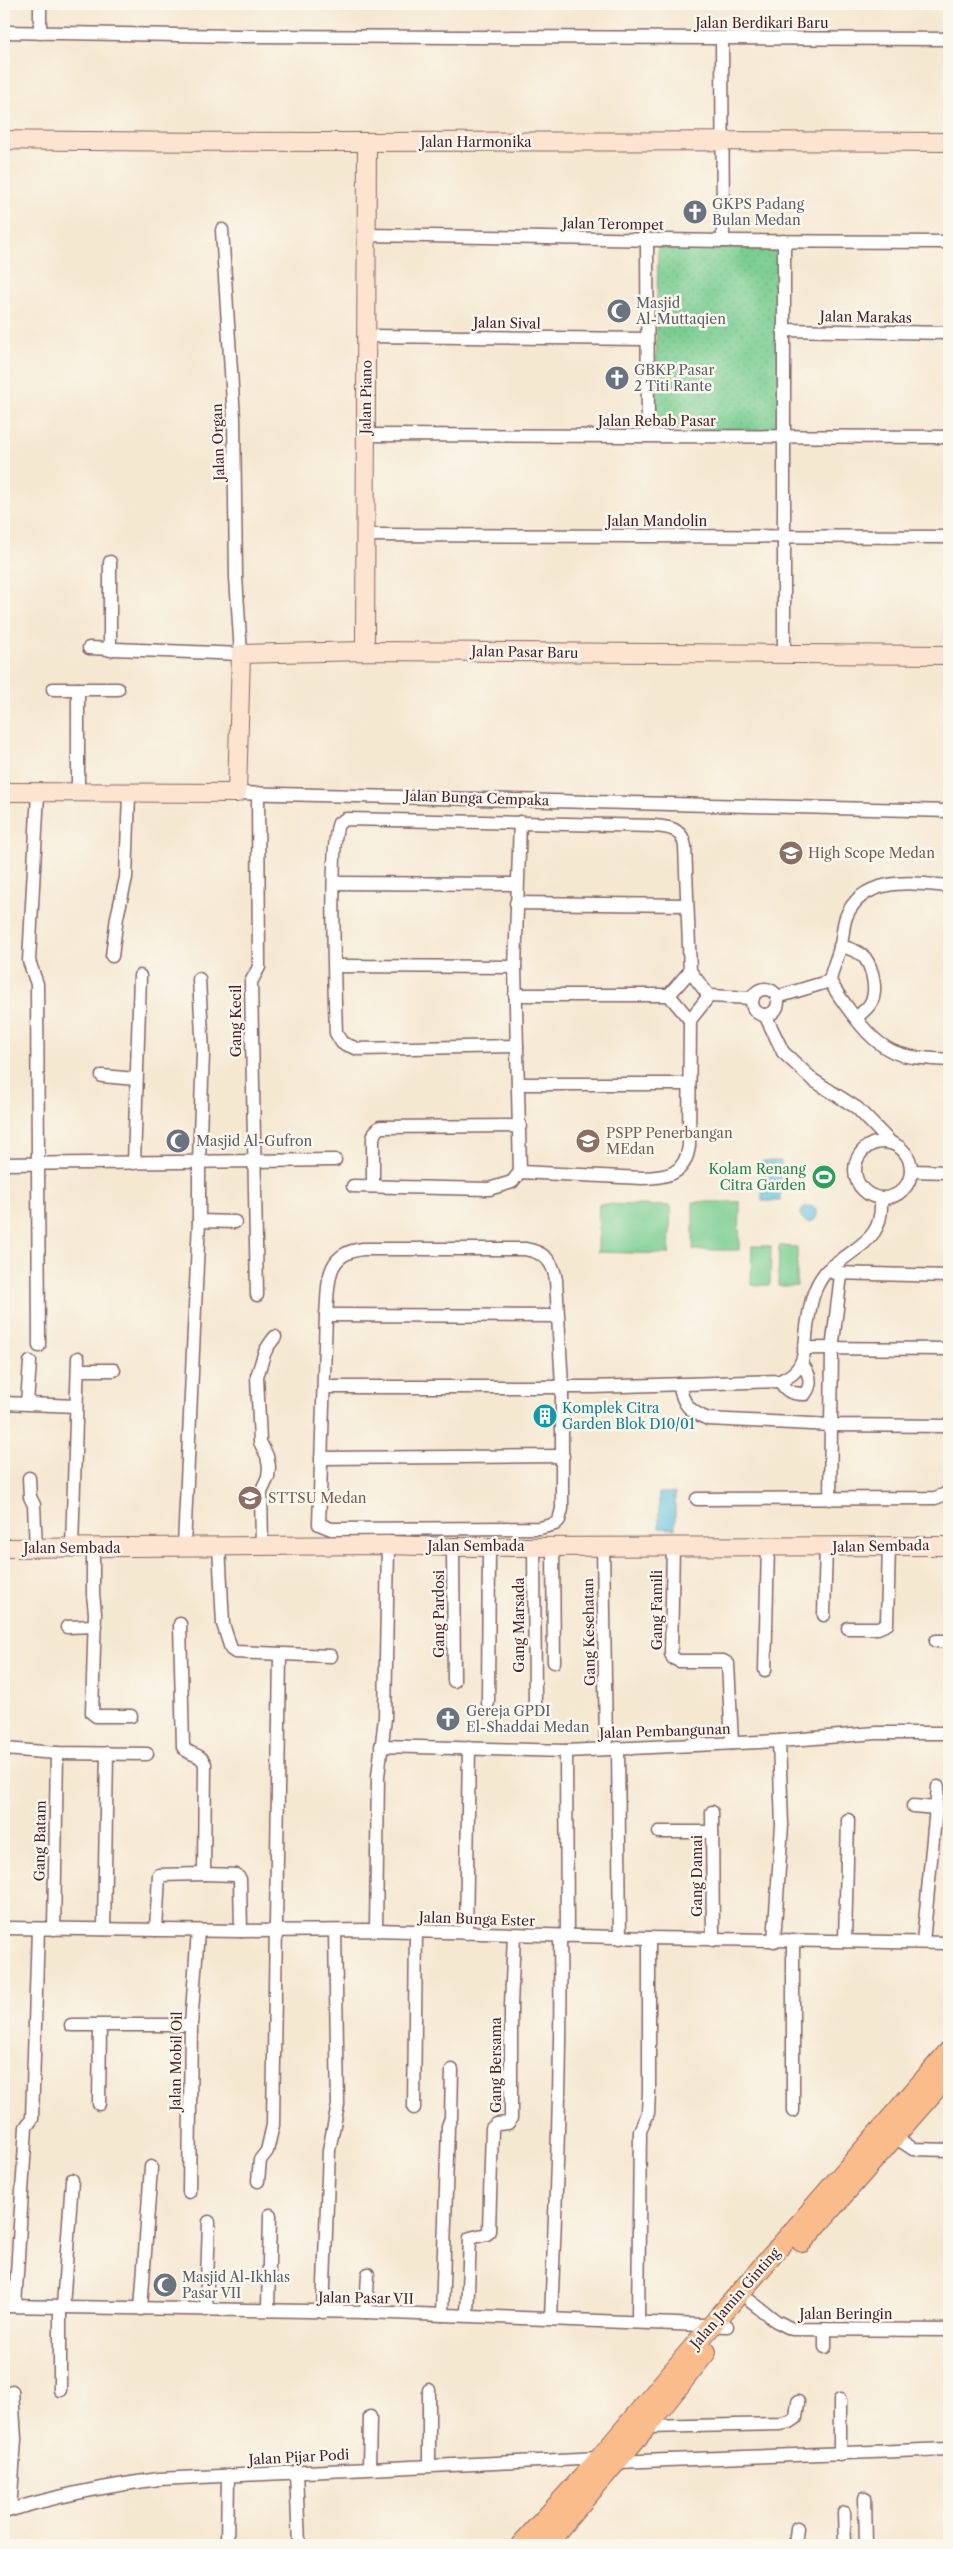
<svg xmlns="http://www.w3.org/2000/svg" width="953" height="2549" viewBox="0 0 953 2549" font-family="'Libre Caslon Text',serif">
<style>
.grass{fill:url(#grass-dots);stroke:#62765e}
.garden{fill:#7ace92;stroke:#62765e}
.water{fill:#61c2df;stroke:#567085}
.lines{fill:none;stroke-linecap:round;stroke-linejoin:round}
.street-casing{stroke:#866565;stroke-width:15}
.secondary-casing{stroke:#866565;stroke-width:20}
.primary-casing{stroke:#866565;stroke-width:22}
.street{stroke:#fff;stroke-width:12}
.secondary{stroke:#fde4d1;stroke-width:18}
.primary{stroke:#fabc8b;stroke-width:20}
.labels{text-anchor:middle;stroke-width:5;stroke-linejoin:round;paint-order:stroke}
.street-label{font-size:14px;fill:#4a1f2b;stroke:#fbf7ec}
.worship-label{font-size:14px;fill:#5b616d;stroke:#fbf7ec;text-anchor:start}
.education-label{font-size:14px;fill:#785e54;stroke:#fbf7ec;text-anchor:start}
.leisure-label{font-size:14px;fill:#27864d;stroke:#fbf7ec;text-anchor:end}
.culture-label{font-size:14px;fill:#0d838f;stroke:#fbf7ec;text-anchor:start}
</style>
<defs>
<pattern id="grass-dots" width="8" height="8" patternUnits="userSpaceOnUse" patternTransform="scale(1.25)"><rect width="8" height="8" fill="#7ace92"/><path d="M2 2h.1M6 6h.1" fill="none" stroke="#6bb07e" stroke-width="1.8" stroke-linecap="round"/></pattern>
</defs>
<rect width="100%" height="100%" fill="#fbf7ec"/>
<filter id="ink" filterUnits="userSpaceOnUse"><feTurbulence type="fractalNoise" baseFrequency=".02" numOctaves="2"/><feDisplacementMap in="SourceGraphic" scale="10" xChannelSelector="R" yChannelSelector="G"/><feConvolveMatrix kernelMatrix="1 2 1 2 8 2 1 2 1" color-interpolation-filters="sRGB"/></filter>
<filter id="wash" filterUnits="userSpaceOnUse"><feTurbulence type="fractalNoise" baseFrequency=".0096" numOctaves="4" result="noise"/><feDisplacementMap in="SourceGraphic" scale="20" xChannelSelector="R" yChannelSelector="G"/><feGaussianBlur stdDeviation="1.12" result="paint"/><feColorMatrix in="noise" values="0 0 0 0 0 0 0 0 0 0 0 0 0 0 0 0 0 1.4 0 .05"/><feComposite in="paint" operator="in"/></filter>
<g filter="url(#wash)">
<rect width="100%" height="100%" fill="#f5e8d1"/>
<polygon class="grass" points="658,246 778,248 780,431 655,429"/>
<g class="garden">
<polygon points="693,1202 740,1202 739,1250 693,1250"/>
<polygon points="599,1204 671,1206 669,1254 598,1252"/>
<polygon points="752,1246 771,1246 770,1285 751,1285"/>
<polygon points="779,1246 797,1247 797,1286 778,1286"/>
</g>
<g class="water">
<polygon points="763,1161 781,1161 780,1201 762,1201"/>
<circle cx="809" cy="1214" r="8"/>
<polygon points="659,1493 675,1493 675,1529 659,1528"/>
</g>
</g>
<g filter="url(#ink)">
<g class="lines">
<defs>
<g id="street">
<polyline points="4,32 236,36 949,39"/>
<polyline points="40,33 40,4"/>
<polyline points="722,38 723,241"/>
<polyline points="367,235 723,241 949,242"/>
<polyline points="647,239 648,435"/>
<polyline points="783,330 949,333"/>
<polyline points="366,336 647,339"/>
<polyline points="365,435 949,437"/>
<polyline points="365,535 949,537"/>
<polyline points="110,562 110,650"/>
<polyline points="89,648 241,654 236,577 234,418 222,230"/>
<polyline points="784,655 784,241"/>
<polyline points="53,689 118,689"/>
<polyline points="78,689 78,793"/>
<polyline points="38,793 29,961 37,984 39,1346"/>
<polyline points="237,793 949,811"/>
<polyline points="334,883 517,884"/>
<polyline points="516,903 686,905"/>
<path d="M840,946C849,948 859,951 865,958C873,969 878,993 870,1004C867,1009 860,1014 856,1018"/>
<polyline points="112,956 117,917 126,878 129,794"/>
<polyline points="336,966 515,967"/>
<path d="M830,981C838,996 847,1007 857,1020C887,1058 903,1057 949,1060"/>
<circle cx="765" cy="1002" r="13"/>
<polyline points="515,995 669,995 690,971 709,996"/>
<polyline points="669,995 690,1020 709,996"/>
<polyline points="709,996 753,998"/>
<path d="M777,997L830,981C832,968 838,957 841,944C843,935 843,925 846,917C863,875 913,883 949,886"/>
<polyline points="765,1015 783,1052 813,1080 857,1108 890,1142"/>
<path d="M517,1046L358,1049L342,1043L336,1033C335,1004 329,837 339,823L346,819L654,826C670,827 682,829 685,846L690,971"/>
<polyline points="102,1076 136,1079"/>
<polyline points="519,1084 688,1084"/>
<circle cx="883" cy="1170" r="28"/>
<polyline points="134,1163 140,976"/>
<polyline points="4,1164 335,1160"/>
<polyline points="912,1171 949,1172"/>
<path d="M520,1172L642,1178C668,1177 685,1175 689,1146L690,1020"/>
<polyline points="353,1186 489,1189 512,1182 520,1172 515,967 520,822"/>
<polyline points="373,1186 373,1138 375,1132 380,1127 520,1126"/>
<polyline points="199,1221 235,1222"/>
<path d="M363,1249H525C544,1252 553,1261 556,1280L562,1386V1509L559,1520L555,1524L540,1528L331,1529L319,1524L326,1315C329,1284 324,1253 363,1249Z"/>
<polyline points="834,1273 949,1276"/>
<polyline points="257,1295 251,982 259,967 258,793"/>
<polyline points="326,1315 557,1316"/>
<polyline points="804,1348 949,1349"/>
<polyline points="78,1370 114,1370"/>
<path d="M780,1381C786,1392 792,1394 805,1394C813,1383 810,1375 802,1364"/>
<path d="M679,1384C683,1405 689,1411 708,1419L831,1425L949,1426"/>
<path d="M324,1387H593L780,1381C807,1370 804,1352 807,1327C810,1307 812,1289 825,1273C828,1268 835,1265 840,1261C866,1241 883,1235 881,1199"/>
<polyline points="4,1403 76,1406"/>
<polyline points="27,1403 30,1362"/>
<polyline points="321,1458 563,1456"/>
<polyline points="29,1478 30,1497 34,1505 36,1549"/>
<polyline points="697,1499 935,1498 946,1494 949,1490"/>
<polyline points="830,1499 832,1350 841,1275"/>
<path d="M262,1545L261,1492L268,1477L269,1467L267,1456L260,1442L257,1376C264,1358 261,1354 275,1337"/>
<polyline points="603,1545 606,1748"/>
<polyline points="673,1545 671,1654 673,1658 679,1661 723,1661 728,1664 732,1743"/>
<polyline points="184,1546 199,1221 199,1161 203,1053 199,979"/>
<polyline points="219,1546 223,1624 231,1649 235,1652 331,1656"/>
<polyline points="534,1546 535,1705"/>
<polyline points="553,1546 554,1662"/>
<polyline points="72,1547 78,1358"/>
<polyline points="453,1547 454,1681"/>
<polyline points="93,1549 93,1594 95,1613 92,1713 96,1716 131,1716"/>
<polyline points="824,1615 826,1547"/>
<path d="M180,1624L183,1747C189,1756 200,1752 205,1764L204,1874L236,1875L240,1879L241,1931"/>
<polyline points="67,1627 95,1626"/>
<polyline points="848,1628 878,1628 887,1624 889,1546"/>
<polyline points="936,1641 949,1641"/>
<polyline points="765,1670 768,1547"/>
<polyline points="488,1703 489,1546"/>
<polyline points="381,1746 566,1751 779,1741 876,1733 949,1733"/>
<polyline points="618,1748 620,1938"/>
<polyline points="4,1749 57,1753 147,1754"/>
<polyline points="566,1751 567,1936"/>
<polyline points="913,1806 936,1808"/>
<polyline points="712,1812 713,1940"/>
<polyline points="659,1832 712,1832"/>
<polyline points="4,1928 241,1931 376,1930 649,1938 949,1943"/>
<polyline points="54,1929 57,1753"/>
<polyline points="104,1929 107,1753"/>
<polyline points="156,1930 159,1875 204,1874"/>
<polyline points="376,1930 378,1776 385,1718 388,1545"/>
<polyline points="466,1933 469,1748"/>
<polyline points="793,1940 793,2111"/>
<polyline points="774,1941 782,1825 779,1741"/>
<polyline points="845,1941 848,1820"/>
<polyline points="923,1942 938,1787"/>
<polyline points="71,2025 191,2025"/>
<polyline points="99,2104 100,2026"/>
<polyline points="414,2108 416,1932"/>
<polyline points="895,2137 913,2149 949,2150"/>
<polyline points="258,2181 260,2160 267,2151 273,2125 280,1655"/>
<polyline points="189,2192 191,2025 198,1931"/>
<polyline points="750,2301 776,2321 792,2329 949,2330"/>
<polyline points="4,2306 366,2312 727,2326"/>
<polyline points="15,2306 26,2127 32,2119 38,1929"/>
<polyline points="63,2306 72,2180"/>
<polyline points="141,2309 151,2167"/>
<polyline points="206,2310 209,2222"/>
<polyline points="268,2310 270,2215"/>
<polyline points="323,2312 329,2150 338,2105 335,1931"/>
<polyline points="366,2312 368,2274"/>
<polyline points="442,2315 448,2126 451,2118 452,2070"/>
<polyline points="467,2315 470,2238 487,2234 489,2231 492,2128 497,2124 508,2123 511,2118 511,2006 514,1935"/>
<path d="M551,2318C556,2191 562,2064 560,1936"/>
<polyline points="638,2321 640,2131 648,2113 649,2091 649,1938"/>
<polyline points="825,2347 825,2329"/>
<polyline points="60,2390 60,2307"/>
<polyline points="429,2390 429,2465"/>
<polyline points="840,2400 840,2454"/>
<polyline points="646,2427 781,2424 790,2422 796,2418 798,2402"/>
<polyline points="617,2462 949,2449"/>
<polyline points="369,2468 370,2417"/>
<polyline points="296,2472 299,2545"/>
<polyline points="865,2498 866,2545"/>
<polyline points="10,2510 15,2439 12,2391"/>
<path d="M4,2512C55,2496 106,2486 159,2479L600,2458"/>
<polyline points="844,2513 845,2545"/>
<polyline points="227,2545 228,2475"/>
<polyline points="795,2545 797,2528"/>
</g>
<g id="secondary">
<path d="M4,140C319,145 634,139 949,142"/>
<polyline points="365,651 367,142"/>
<polyline points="4,792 237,793 241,654 365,651 949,655"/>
<polyline points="4,1548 388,1545 453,1547 949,1546"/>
</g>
<g id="primary">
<polyline points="802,2242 949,2074"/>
<polyline points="521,2545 595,2464 711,2326 949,2051"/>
<polyline points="545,2545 646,2427 706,2352"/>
</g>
</defs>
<use href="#street" class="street-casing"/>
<use href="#secondary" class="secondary-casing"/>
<use href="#primary" class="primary-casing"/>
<use href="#street" class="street"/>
<use href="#secondary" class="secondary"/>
<use href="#primary" class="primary"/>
</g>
</g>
<defs>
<symbol id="church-disc" viewBox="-11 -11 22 22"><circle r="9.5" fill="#6b7280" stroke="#fbf7ec"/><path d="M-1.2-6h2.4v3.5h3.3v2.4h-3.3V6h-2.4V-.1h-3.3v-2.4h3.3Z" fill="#fff"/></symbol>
<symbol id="mosque-disc" viewBox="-11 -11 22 22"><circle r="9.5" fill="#6b7280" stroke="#fbf7ec"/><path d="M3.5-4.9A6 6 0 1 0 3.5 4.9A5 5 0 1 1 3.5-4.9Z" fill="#fff"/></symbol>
<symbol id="school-disc" viewBox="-11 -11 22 22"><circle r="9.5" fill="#8d6e63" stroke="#fbf7ec"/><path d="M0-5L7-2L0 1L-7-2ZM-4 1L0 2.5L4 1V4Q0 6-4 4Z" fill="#fff"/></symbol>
<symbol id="university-disc" viewBox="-11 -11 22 22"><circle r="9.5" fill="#8d6e63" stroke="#fbf7ec"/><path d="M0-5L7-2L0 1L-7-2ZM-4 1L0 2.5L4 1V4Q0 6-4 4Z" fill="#fff"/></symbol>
<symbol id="stadium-disc" viewBox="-11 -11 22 22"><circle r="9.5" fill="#2e9e5b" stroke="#fbf7ec"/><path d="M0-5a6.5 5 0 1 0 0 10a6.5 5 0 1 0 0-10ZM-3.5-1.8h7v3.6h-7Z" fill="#fff"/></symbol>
<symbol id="building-disc" viewBox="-11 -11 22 22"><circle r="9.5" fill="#0f9aa8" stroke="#fbf7ec"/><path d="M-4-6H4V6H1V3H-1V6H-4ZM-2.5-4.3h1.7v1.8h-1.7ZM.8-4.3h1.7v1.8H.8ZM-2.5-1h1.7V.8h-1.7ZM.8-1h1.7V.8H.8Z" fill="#fff"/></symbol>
</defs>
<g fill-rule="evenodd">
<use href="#church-disc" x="681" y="198" width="28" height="28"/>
<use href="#mosque-disc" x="605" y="297" width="28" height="28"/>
<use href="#church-disc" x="603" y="364" width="28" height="28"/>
<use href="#school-disc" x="777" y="839" width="28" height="28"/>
<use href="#mosque-disc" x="164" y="1127" width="28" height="28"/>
<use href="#university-disc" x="574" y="1127" width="28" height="28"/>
<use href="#stadium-disc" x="810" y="1163" width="28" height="28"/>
<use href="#building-disc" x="531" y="1402" width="28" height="28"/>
<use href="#university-disc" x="236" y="1484" width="28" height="28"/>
<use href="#church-disc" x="434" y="1705" width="28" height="28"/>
<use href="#mosque-disc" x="151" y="2271" width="28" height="28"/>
</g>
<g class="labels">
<g class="street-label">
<text x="762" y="28">Jalan Berdikari Baru</text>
<text x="476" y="147">Jalan Harmonika</text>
<text transform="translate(613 224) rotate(1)" y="5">Jalan Terompet</text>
<text transform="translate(866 317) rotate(1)" y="5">Jalan Marakas</text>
<text transform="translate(507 323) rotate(1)" y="5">Jalan Sival</text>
<text transform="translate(366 397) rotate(-89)" y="5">Jalan Piano</text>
<text x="657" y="426">Jalan Rebab Pasar</text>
<text transform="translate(218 442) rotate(-92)" y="5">Jalan Organ</text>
<text x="657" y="526">Jalan Mandolin</text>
<text transform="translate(525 652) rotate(1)" y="5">Jalan Pasar Baru</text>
<text transform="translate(477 798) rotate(2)" y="5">Jalan Bunga Cempaka</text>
<text transform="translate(236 1021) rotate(-90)" y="5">Gang Kecil</text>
<text x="476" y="1551">Jalan Sembada</text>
<text transform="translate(881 1546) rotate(-1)" y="5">Jalan Sembada</text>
<text x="72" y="1553">Jalan Sembada</text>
<text transform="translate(657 1610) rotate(-90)" y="5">Gang Famili</text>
<text transform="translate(439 1614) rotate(-90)" y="5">Gang Pardosi</text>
<text transform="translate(519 1625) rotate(-90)" y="5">Gang Marsada</text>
<text transform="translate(589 1632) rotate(-91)" y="5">Gang Kesehatan</text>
<text transform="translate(665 1731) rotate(-2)" y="5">Jalan Pembangunan</text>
<text transform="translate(40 1841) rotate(-89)" y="5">Gang Batam</text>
<text transform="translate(697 1876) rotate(-90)" y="5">Gang Damai</text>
<text transform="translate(477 1919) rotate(2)" y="5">Jalan Bunga Ester</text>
<text transform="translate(176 2061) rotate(-89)" y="5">Jalan Mobil Oil</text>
<text transform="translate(496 2065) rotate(-90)" y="5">Gang Bersama</text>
<text transform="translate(366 2298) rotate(1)" y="5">Jalan Pasar VII</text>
<text transform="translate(735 2298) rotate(-49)" y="5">Jalan Jamin Ginting</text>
<text x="846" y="2319">Jalan Beringin</text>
<text transform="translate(299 2457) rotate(-3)" y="5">Jalan Pijar Podi</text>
</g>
<g class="worship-label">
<text x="712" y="209">GKPS Padang<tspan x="712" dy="16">Bulan Medan</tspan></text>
<text x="636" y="308">Masjid<tspan x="636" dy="16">Al-Muttaqien</tspan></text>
<text x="634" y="375">GBKP Pasar<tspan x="634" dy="16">2 Titi Rante</tspan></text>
<text x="196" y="1146">Masjid Al-Gufron</text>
<text x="466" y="1716">Gereja GPDI<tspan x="466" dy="16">El-Shaddai Medan</tspan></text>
<text x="182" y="2282">Masjid Al-Ikhlas<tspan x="182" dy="16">Pasar VII</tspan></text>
</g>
<g class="education-label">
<text x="808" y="858">High Scope Medan</text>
<text x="606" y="1138">PSPP Penerbangan<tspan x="606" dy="16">MEdan</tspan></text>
<text x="268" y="1503">STTSU Medan</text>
</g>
<g class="leisure-label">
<text x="806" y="1174">Kolam Renang<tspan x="806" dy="16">Citra Garden</tspan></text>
</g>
<g class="culture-label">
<text x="562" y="1413">Komplek Citra<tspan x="562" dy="16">Garden Blok D10/01</tspan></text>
</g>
</g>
<rect width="953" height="2549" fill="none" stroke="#fbf7ec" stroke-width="20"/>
</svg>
